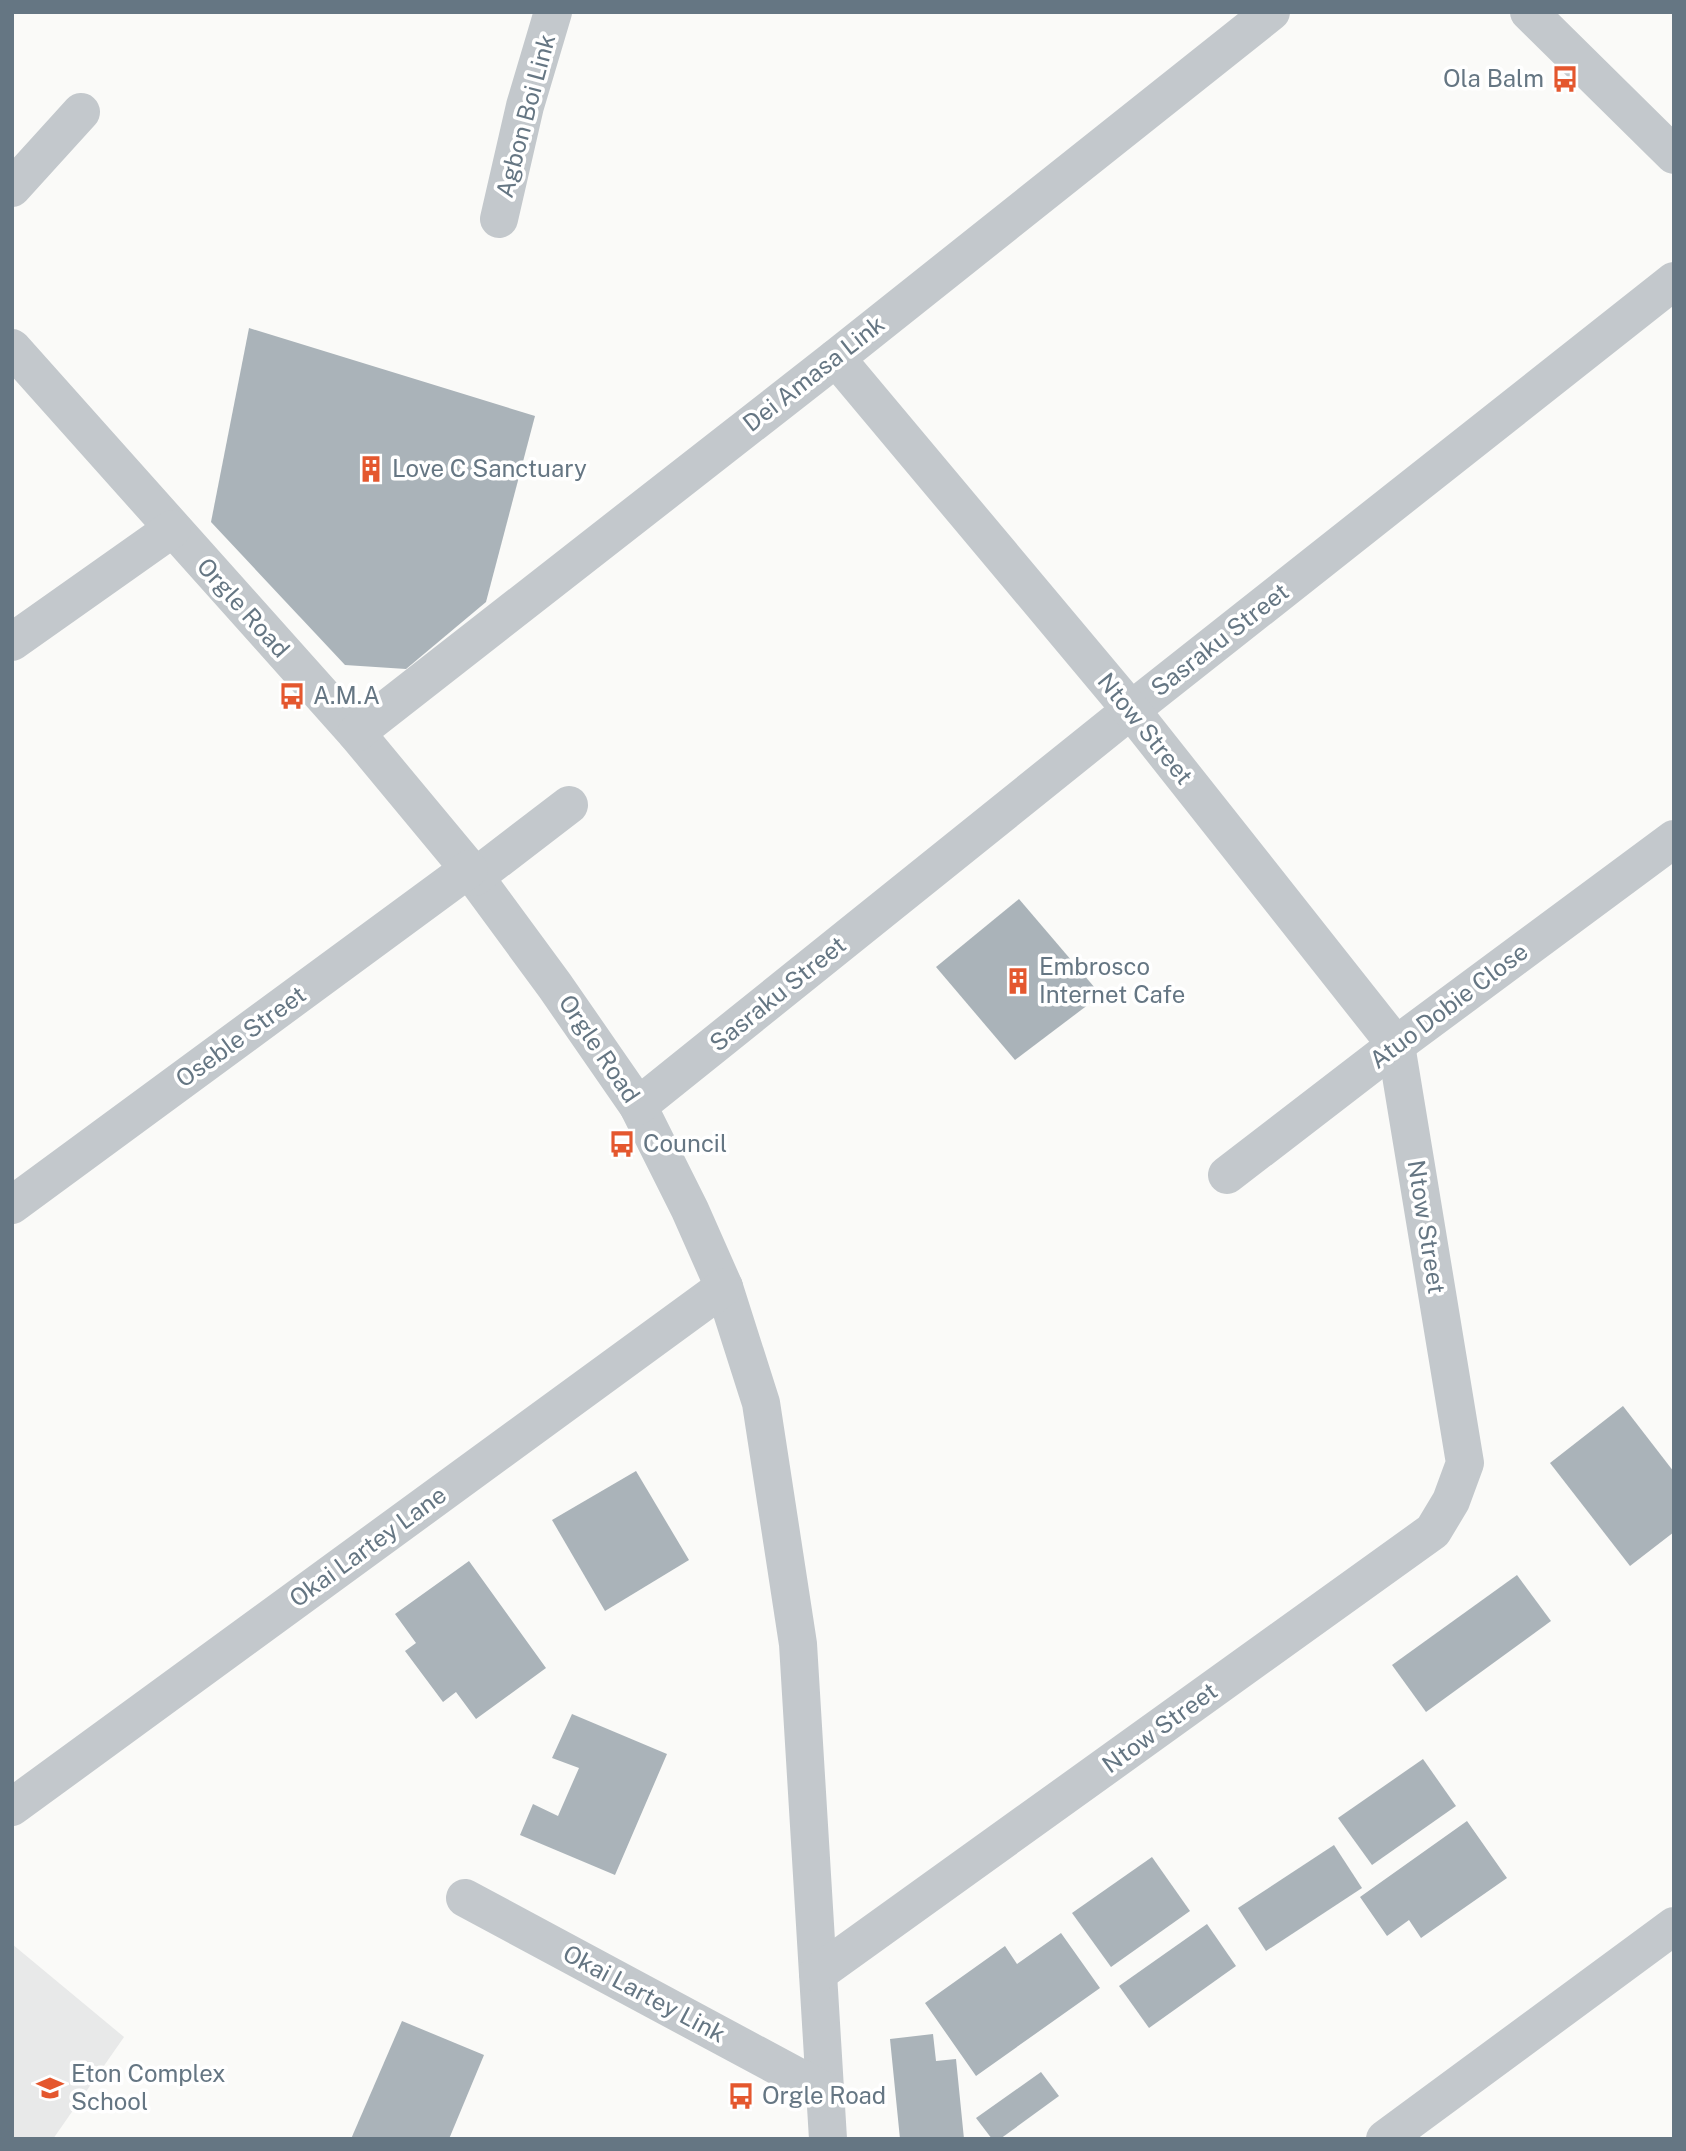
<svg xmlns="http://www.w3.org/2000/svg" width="1686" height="2151" viewBox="0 0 1686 2151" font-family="'Public Sans',sans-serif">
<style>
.built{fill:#e8e9e9}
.building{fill:#aab3b9}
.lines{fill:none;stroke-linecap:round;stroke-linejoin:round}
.minor{stroke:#c3c8cc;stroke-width:38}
.labels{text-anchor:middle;stroke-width:7;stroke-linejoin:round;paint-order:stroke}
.poi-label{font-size:24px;fill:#657683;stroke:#fff;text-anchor:start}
.street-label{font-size:24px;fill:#657683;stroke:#fff}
</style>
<rect width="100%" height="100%" fill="#fafaf8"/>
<polygon class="built" points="12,1944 124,2037 53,2139 12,2139"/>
<g class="building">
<polygon points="249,328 535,416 486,602 406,669 345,665 211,522"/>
<polygon points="1019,899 1101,995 1015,1060 936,967"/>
<polygon points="1623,1406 1674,1472 1674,1532 1630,1566 1550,1463"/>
<polygon points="636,1471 689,1560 605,1611 552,1520"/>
<polygon points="469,1561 546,1668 476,1719 456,1692 443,1702 405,1651 416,1643 395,1614"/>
<polygon points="1517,1575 1551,1621 1426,1712 1392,1665"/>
<polygon points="572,1714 667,1754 615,1875 520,1835 533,1804 558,1816 579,1768 552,1758"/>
<polygon points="1423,1759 1456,1806 1372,1865 1338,1818"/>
<polygon points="1467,1821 1507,1878 1421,1938 1409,1920 1387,1936 1360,1897"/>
<polygon points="1334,1845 1362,1888 1266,1951 1238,1908"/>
<polygon points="1152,1857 1190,1911 1111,1967 1072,1913"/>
<polygon points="1207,1924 1236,1966 1149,2028 1119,1986"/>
<polygon points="1061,1933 1100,1988 976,2076 925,2003 1005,1946 1017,1964"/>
<polygon points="402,2021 484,2055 449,2139 351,2139"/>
<polygon points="933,2034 936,2061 956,2059 964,2139 900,2139 890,2039"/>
<polygon points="1041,2072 1059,2096 1000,2139 992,2139 976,2118"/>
</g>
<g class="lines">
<g class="minor">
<polyline points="1529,12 1674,155"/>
<polyline points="12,188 81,112"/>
<polyline points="499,219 525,106 553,12"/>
<polyline points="12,348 356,733 469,869 555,986 638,1106 690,1210 724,1287 761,1403 798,1644 828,2139"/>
<polyline points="12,642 172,529"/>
<polyline points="356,733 836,358 1271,12"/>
<polyline points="475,877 569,805"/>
<polyline points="638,1106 1131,710 1674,281"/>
<polyline points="1227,1175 1396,1045 1674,839"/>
<polyline points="12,1205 469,869"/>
<polyline points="12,1807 724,1287"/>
<polyline points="465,1898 824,2091"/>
<polyline points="818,1973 1433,1531 1451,1501 1465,1463 1396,1045 1131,710 836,358"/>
<polyline points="1385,2139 1674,1926"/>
</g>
</g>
<defs>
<symbol id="bus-bare" viewBox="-9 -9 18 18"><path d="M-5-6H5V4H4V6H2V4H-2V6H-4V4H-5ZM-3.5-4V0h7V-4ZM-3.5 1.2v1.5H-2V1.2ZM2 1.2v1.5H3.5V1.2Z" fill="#e4572e" stroke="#fff" stroke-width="2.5" paint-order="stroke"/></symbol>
<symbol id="building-bare" viewBox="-9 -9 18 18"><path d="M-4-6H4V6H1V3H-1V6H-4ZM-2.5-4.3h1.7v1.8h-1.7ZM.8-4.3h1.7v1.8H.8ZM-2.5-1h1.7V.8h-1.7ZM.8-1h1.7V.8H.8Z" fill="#e4572e" stroke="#fff" stroke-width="2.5" paint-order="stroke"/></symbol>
<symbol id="school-bare" viewBox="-9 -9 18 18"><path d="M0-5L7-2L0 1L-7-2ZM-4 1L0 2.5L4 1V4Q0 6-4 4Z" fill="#e4572e" stroke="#fff" stroke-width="2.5" paint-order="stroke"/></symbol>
</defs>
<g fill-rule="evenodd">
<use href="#bus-bare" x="1546" y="60" width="38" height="38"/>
<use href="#building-bare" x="352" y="450" width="38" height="38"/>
<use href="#bus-bare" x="273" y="677" width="38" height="38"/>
<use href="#building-bare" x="999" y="962" width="38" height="38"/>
<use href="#bus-bare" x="603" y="1125" width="38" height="38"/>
<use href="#school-bare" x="31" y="2069" width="38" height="38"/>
<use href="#bus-bare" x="722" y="2077" width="38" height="38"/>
</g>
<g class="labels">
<g class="poi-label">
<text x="1544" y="87" text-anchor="end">Ola Balm</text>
<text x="392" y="477">Love C Sanctuary</text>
<text x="313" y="704">A.M.A</text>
<text x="1039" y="975">Embrosco<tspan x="1039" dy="28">Internet Cafe</tspan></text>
<text x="643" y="1152">Council</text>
<text x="71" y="2082">Eton Complex<tspan x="71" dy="28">School</tspan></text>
<text x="762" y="2104">Orgle Road</text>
</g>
<g class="street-label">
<text transform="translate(526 116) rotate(-75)" y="8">Agbon Boi Link</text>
<text transform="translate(814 374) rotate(-38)" y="8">Dei Amasa Link</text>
<text transform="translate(243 608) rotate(48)" y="8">Orgle Road</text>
<text transform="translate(1220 640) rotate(-38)" y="8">Sasraku Street</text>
<text transform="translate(1145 729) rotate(51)" y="8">Ntow Street</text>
<text transform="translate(778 994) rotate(-39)" y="8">Sasraku Street</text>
<text transform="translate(1449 1006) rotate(-37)" y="8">Atuo Dobie Close</text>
<text transform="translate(241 1037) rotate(-36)" y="8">Oseble Street</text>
<text transform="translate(599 1049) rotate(56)" y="8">Orgle Road</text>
<text transform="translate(1426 1227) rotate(81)" y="8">Ntow Street</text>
<text transform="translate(368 1547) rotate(-36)" y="8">Okai Lartey Lane</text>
<text transform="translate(1160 1728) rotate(-36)" y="8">Ntow Street</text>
<text transform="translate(644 1994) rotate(28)" y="8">Okai Lartey Link</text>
</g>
</g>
<rect width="1686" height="2151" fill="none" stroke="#657683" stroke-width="28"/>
</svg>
